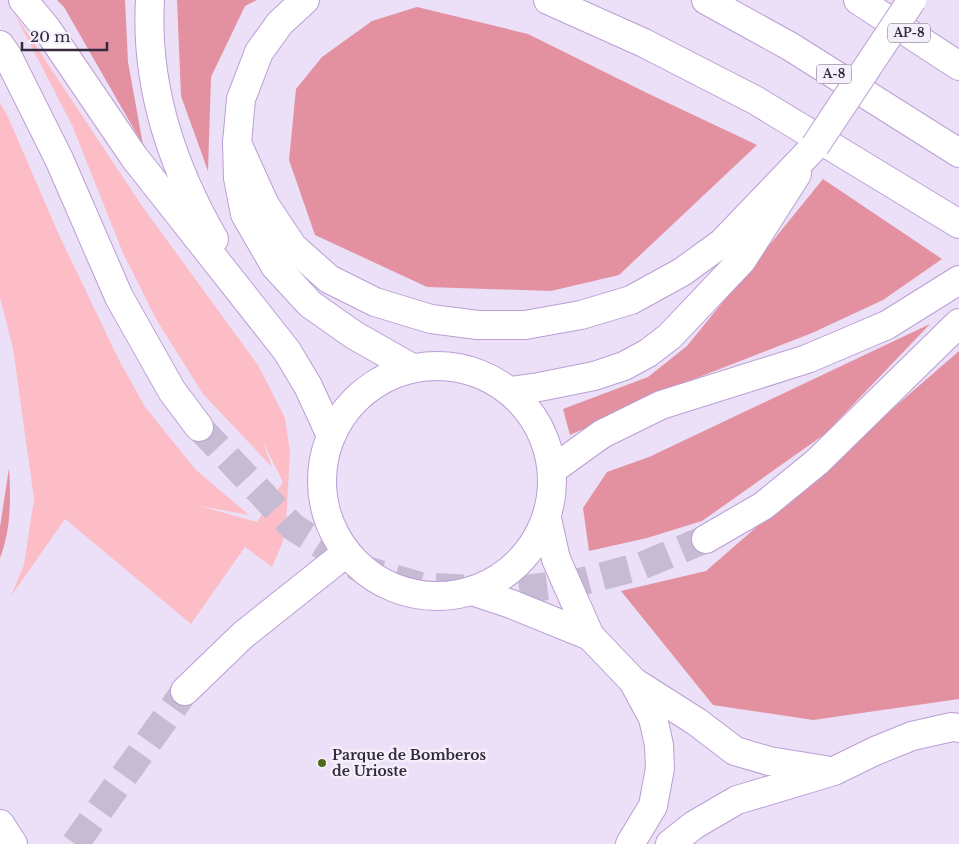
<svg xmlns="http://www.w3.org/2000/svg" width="959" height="844" viewBox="0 0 959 844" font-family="'Libre Baskerville',serif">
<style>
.green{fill:#fcbdc7}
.forest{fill:#e391a0}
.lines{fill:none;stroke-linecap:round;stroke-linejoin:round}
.minor-tunnel{stroke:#c6bbd2;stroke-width:28;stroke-dasharray:28 14;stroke-linecap:butt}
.highway-tunnel{stroke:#c6bbd2;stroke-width:28;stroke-dasharray:28 14;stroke-linecap:butt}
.minor-casing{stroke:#ba9ed5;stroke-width:30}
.highway-casing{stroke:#ba9ed5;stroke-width:30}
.minor{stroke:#fff;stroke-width:28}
.highway{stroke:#fff;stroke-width:28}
.minor-bridge-casing{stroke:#ba9ed5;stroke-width:30;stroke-linecap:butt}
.minor-bridge{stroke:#fff;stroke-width:28}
.poi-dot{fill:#4e6b1e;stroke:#f5effb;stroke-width:2}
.labels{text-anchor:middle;stroke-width:5;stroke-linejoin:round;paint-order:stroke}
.shield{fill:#f5effb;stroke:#6e6477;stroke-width:1}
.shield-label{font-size:12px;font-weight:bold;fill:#34293e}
.poi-label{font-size:14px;font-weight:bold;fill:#34293e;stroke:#f5effb;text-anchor:start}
</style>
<rect width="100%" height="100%" fill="#ebe0f7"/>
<polygon class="green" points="14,13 142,206 258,365 285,418 290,452 286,524 282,544 272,567 245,547 191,624 65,519 11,596 24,565 34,499 13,348 0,298 0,103 7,115 60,237 119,360 145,407 196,470 249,515 200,506 257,522 283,482 263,442 272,467 203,394 156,319 123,253 72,125"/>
<g class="forest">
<polygon points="57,0 125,0 128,62 143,145 64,7"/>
<polygon points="177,0 257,0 245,6 211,77 208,171 181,96"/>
<polygon points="417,7 528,34 649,94 757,145 619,275 551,291 427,287 315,235 289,160 296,89 322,57 372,21"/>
<polygon points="823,179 942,259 883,300 812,333 689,381 570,435 563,409 648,377 687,346"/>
<polygon points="930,324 825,434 702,521 647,538 589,551 583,508 607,472 649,457"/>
<polygon points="959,351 959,699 813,720 713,705 621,591 706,571"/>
<path d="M9,468C11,499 11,529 0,558V527Z"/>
</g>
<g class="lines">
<polyline class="minor-tunnel" points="75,844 185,691"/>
<polyline class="highway-tunnel" points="199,427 293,527 357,567 420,586 510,591 580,582 641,566 706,539"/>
<defs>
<g id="minor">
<circle cx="437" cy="481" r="115"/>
<polyline points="510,391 539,387 594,376 624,366 648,353 670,336 742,260 797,174"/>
<polyline points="552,470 602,434 661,405 807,359 887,325 959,280"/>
<polyline points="547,519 556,559 590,636 633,681 653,718 659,745 660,768 653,806 630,844"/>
<polyline points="472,591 511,604 590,636"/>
<polyline points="634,682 697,722 735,751 769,761 825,770"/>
<polyline points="185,691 243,635 346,553"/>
<polyline points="0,824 13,844"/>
<polyline points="670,844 694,825 737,800 834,771 875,751 912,736 952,727 959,728"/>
</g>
<g id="highway">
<polyline points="23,0 47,29 134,157 287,351 308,386 331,436"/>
<path d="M150,0C145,85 172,166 214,239"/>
<polyline points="305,0 280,23 259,52 241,99 237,143 238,178 245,214 275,266 310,304 354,335 412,368"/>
<polyline points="548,0 644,43 755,100 959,224"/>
<polyline points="706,0 791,47 959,153"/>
<polyline points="858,0 959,66"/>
<polyline points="0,45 7,55 59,159 119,297 172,391 199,427"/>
<polyline points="237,143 265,205 293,247 329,279 375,302 431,319 478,325 525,325 581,315 631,300 682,272 722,243 815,146"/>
<polyline points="706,539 763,506 817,462 959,323"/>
</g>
</defs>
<use href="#minor" class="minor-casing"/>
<use href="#highway" class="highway-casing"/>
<use href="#minor" class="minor"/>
<use href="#highway" class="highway"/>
<defs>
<polyline id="minor-bridge" points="815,146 912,0"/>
</defs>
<use href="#minor-bridge" class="minor-bridge-casing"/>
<use href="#minor-bridge" class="minor-bridge"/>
</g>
<circle class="poi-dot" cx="322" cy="763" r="5"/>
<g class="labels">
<g class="shield">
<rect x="888" y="23.5" width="42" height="19" rx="4"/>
<rect x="816.5" y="64.5" width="35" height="19" rx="4"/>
</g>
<g class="shield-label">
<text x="909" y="37">AP-8</text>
<text x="834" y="78">A-8</text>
</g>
<g class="poi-label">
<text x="332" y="760">Parque de Bomberos<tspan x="332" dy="16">de Urioste</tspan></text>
</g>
</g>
<path d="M22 42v8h85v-8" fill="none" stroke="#34293e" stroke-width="2.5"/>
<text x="30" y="42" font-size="15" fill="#34293e" stroke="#f5effb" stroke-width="4" paint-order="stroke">20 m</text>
</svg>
